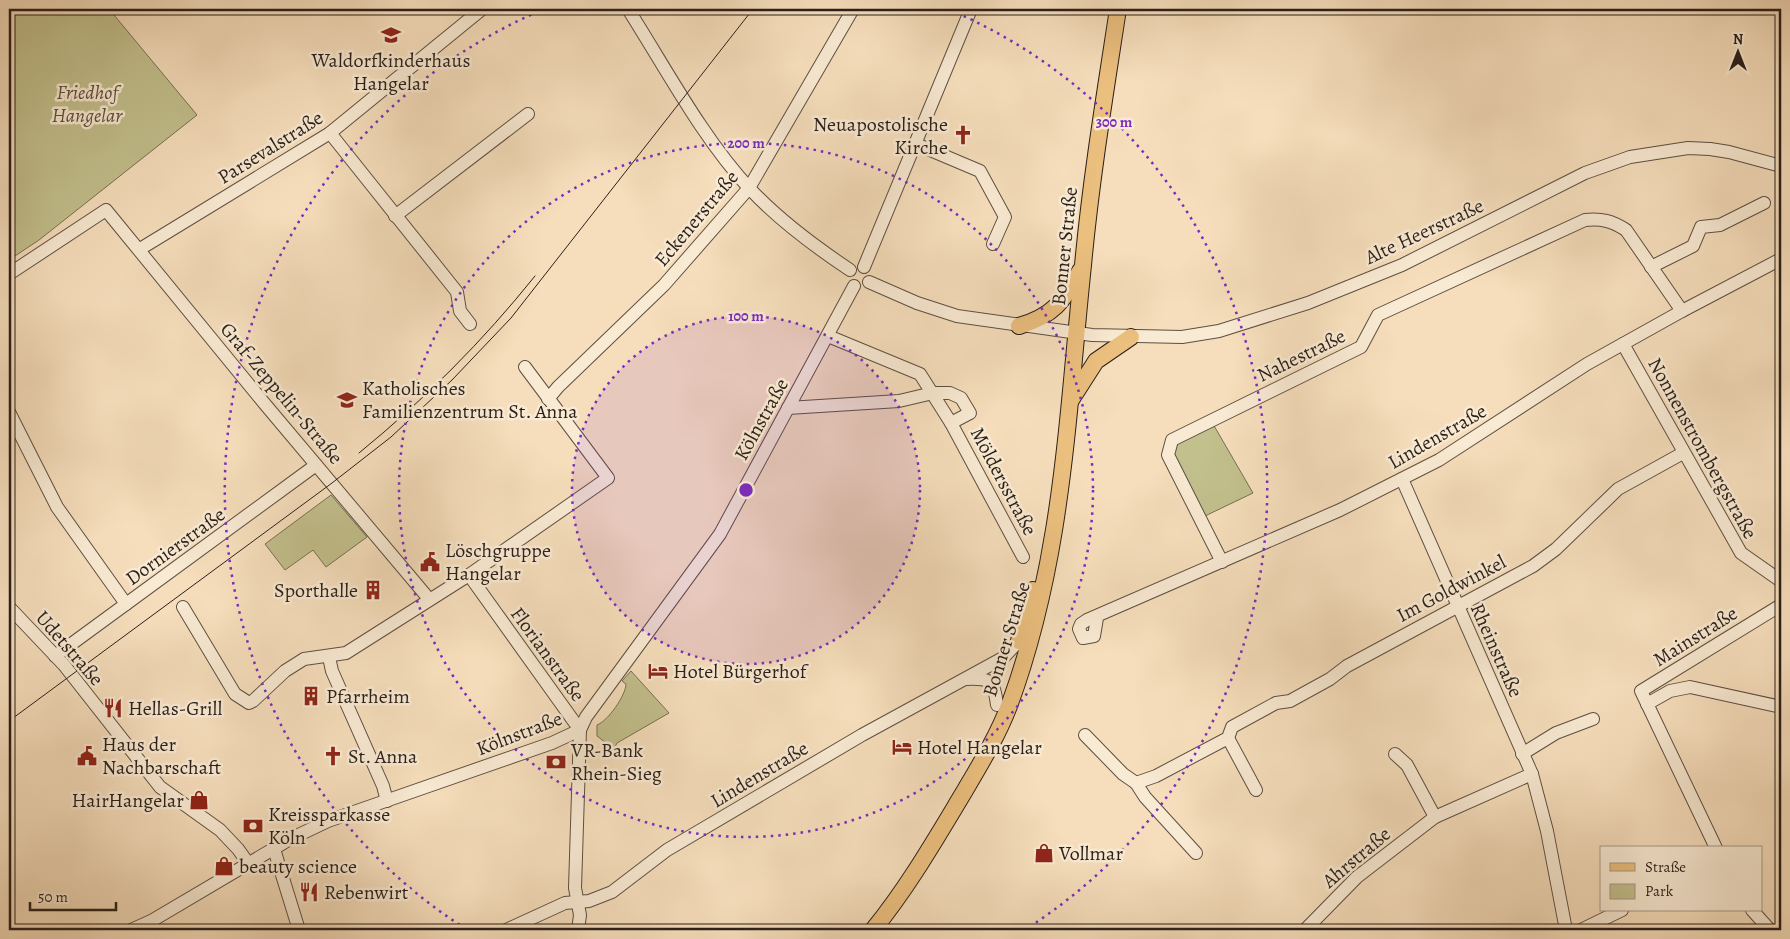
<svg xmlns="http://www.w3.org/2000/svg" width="1790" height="939" viewBox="0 0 1790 939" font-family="Alegreya,serif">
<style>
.green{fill:#c2c08d;stroke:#767053}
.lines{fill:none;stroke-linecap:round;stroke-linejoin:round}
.minor-casing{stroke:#5d4f42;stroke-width:14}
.major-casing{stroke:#2a1f19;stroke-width:18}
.minor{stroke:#f9ead3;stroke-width:12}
.major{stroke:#ebbf7e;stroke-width:16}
.tram{stroke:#2a1f19;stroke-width:1}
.ring{fill:none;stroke:#7b2cbf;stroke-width:2.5;stroke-dasharray:2.5 5}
.labels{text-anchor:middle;stroke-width:5;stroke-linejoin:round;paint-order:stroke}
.poi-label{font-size:20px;fill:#2a1f19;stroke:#f9ead3;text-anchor:start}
.park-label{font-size:20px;font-style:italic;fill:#584f3c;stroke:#f9ead3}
.street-label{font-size:20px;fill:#2a1f19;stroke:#f9ead3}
.centre{fill:#7b2cbf;stroke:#f9ead3;stroke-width:2.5}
.ring-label{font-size:15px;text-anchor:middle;font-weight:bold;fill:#7b2cbf;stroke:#f9ead3;stroke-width:5;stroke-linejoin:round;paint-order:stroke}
</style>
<rect width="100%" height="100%" fill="#f6debc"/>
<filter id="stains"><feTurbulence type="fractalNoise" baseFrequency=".004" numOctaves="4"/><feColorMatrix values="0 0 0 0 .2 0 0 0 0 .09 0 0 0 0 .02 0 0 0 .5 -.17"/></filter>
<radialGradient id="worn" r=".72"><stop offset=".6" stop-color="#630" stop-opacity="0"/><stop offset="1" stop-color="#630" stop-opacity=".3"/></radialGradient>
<g class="green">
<polygon points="9,9 109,9 197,115 39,240 9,260"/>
<polygon points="1213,424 1253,493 1205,516 1172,453 1176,441"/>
<polygon points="331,495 367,537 326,567 313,550 285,570 265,544"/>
<path d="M631,671L669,713L617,743L614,749L597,736V725C608,721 626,695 626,684L622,681Z"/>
</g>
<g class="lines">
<defs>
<g id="minor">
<path d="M628,9C665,67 703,139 750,189C780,221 814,246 850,270"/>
<polyline points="330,133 457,292 460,311 470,324"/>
<polyline points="916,144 980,171 1005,217 993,244"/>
<polyline points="395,216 528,114"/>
<polyline points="140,249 330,133 482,9"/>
<polyline points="864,267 971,9"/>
<polyline points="1651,267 1693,246 1701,227 1720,225 1764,203"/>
<polyline points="9,274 106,210 264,403 429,599"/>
<polyline points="869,282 917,303 957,316 1092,335 1182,337 1219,331 1308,303 1402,265 1585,173 1630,157 1688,148 1710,149 1729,152 1781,166"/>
<polyline points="828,336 920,374 951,423 1023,557"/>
<polyline points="1623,344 1741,553 1781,581"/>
<polyline points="548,399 558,387 664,285 749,188 853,9"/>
<polyline points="788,408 899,401 933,393 950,393 961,398 970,413 951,423"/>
<polyline points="9,412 57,507 126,604"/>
<polyline points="1402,479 1532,774 1547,831 1566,930"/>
<path d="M1222,562L1168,455L1172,440L1361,347L1378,315L1585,220C1601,218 1612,221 1626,230L1682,311"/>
<polyline points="469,575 580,730"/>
<polyline points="9,607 64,665 160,787 220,830 238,849 248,863"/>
<polyline points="183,607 235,694 249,703 253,701 285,671 304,659 346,653 469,575 608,478 525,367"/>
<polyline points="1097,618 1094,636 1083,638 1079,629 1081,624 1087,620 1340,510 1439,460 1587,364 1682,311 1781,259"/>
<polyline points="55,656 316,465"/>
<polyline points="329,657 332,671 383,786 387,801"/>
<path d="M967,679C991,678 994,681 997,705"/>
<polyline points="1647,704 1670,691 1690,687 1781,707"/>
<polyline points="1085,735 1123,774 1136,783"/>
<polyline points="1228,738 1256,790"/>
<polyline points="1395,754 1407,765 1435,817"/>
<polyline points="1522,754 1556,733 1593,719"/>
<polyline points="1716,848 1641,691 1781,605"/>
<polyline points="274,849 299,930"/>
<polyline points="1196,853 1145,797 1136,783 1156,776 1228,738 1232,727 1276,703 1290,701 1330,679 1347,666 1533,566 1556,549 1618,489 1683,453"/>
<polyline points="1752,910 1770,930"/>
<polyline points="131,930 153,920 290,839 328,821 552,743 580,730"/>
<polyline points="506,930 565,903 589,901 612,892 667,850 862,735 1003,658 1019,641"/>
<polyline points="578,930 580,915 575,888 580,730 586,717 720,534 854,286"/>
<polyline points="1305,930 1357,877 1435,817 1532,774"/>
<polyline points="1581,930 1622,910"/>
</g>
<g id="major">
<path d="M1019,326C1053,316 1063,302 1080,271"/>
<polyline points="1071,400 1096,361 1131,337"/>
<polyline points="1019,641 1033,590"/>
<path d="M873,930C908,887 935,840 964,792C981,763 997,737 1009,706C1063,560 1067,417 1083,265C1091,179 1105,94 1118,9"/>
</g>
</defs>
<use href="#minor" class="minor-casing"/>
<use href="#major" class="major-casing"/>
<use href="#minor" class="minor"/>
<use href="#major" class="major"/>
<g class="tram">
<path d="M359,453C424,400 483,341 535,276"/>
<polyline points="9,721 332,483 391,437 452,380 511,318 753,9"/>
</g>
</g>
<circle cx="746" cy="490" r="174" fill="#7b2cbf" fill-opacity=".12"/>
<g class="ring">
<circle cx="746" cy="490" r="174"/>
<circle cx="746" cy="490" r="347"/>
<path d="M466 929A521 521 0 0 1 542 10M950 10A521 521 0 0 1 1026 929"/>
</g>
<defs>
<symbol id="school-bare" viewBox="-9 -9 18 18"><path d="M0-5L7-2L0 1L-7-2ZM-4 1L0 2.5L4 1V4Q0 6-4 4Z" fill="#8f2418" stroke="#f9ead3" stroke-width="2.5" paint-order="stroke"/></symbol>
<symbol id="church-bare" viewBox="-9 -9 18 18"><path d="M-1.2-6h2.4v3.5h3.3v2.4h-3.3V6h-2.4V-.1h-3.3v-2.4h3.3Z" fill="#8f2418" stroke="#f9ead3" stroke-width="2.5" paint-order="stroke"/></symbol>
<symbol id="civic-bare" viewBox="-9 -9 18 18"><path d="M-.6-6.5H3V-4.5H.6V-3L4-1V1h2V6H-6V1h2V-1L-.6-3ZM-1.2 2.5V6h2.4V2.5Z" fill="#8f2418" stroke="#f9ead3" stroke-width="2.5" paint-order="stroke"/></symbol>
<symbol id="building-bare" viewBox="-9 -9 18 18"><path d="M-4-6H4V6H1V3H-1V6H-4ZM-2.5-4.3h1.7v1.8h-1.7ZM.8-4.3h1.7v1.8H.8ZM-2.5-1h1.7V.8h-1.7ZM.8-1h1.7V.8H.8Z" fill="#8f2418" stroke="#f9ead3" stroke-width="2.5" paint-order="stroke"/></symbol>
<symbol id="hotel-bare" viewBox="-9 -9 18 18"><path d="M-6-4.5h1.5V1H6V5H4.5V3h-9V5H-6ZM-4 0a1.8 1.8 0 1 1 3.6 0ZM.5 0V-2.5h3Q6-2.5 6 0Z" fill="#8f2418" stroke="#f9ead3" stroke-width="2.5" paint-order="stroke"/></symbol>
<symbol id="restaurant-bare" viewBox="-9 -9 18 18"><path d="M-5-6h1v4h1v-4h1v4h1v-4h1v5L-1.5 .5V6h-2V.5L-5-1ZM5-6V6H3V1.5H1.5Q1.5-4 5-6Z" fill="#8f2418" stroke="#f9ead3" stroke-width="2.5" paint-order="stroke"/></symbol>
<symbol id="bank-bare" viewBox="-9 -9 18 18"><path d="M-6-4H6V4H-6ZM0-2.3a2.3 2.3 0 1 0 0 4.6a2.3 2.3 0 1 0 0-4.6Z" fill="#8f2418" stroke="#f9ead3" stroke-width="2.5" paint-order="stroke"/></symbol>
<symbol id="shop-bare" viewBox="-9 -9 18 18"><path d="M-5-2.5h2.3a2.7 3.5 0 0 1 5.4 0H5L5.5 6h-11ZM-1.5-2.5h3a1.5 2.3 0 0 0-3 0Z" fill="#8f2418" stroke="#f9ead3" stroke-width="2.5" paint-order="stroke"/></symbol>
</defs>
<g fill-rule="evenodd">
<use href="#school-bare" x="377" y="21" width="28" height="28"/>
<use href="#church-bare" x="949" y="121" width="28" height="28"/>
<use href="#school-bare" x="333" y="386" width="28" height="28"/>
<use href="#civic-bare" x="416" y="548" width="28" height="28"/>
<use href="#building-bare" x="359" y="576" width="28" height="28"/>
<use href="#hotel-bare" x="644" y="657" width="28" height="28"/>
<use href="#building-bare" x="297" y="682" width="28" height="28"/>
<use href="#restaurant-bare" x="99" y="694" width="28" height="28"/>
<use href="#hotel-bare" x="888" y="733" width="28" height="28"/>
<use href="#civic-bare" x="73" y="742" width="28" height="28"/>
<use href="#church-bare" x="319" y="742" width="28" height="28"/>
<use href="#bank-bare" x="542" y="748" width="28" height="28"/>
<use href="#shop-bare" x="185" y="786" width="28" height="28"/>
<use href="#bank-bare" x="239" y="812" width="28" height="28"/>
<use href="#shop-bare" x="1030" y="839" width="28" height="28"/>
<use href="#shop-bare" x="210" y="852" width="28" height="28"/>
<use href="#restaurant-bare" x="295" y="878" width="28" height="28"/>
</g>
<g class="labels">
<g class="poi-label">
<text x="391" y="67" text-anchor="middle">Waldorfkinderhaus<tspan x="391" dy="23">Hangelar</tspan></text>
<text x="948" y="131" text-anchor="end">Neuapostolische<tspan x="948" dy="23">Kirche</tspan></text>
<text x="362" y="395">Katholisches<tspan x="362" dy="23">Familienzentrum St. Anna</tspan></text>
<text x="445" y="557">Löschgruppe<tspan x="445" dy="23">Hangelar</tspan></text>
<text x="358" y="597" text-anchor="end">Sporthalle</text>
<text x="673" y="678">Hotel Bürgerhof</text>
<text x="326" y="703">Pfarrheim</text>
<text x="128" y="715">Hellas-Grill</text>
<text x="102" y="751">Haus der<tspan x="102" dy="23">Nachbarschaft</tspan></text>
<text x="917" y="754">Hotel Hangelar</text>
<text x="571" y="757">VR-Bank<tspan x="571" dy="23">Rhein-Sieg</tspan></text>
<text x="348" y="763">St. Anna</text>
<text x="184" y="807" text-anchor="end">HairHangelar</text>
<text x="268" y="821">Kreissparkasse<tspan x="268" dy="23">Köln</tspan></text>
<text x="1059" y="860">Vollmar</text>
<text x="239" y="873">beauty science</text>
<text x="324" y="899">Rebenwirt</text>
</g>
<g class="park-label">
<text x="87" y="99">Friedhof<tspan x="87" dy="23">Hangelar</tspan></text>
</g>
<g class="street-label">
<text transform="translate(270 147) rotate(-32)" y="7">Parsevalstraße</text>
<text transform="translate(696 218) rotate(-50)" y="7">Eckenerstraße</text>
<text transform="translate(1424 231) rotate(-25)" y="7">Alte Heerstraße</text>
<text transform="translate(1064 246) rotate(-84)" y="7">Bonner Straße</text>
<text transform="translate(1301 355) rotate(-26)" y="7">Nahestraße</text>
<text transform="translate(282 393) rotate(50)" y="7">Graf-Zeppelin-Straße</text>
<text transform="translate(761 419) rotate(-61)" y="7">Kölnstraße</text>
<text transform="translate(1437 436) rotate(-30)" y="7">Lindenstraße</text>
<text transform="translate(1703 448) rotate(61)" y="7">Nonnenstrombergstraße</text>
<text transform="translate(1004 481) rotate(62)" y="7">Möldersstraße</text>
<text transform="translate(175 546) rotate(-36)" y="7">Dornierstraße</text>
<text transform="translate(1451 588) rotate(-28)" y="7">Im Goldwinkel</text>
<text transform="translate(1695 636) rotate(-32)" y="7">Mainstraße</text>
<text transform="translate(1006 639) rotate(-73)" y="7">Bonner Straße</text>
<text transform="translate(70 648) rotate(49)" y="7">Udetstraße</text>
<text transform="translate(1497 650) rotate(66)" y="7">Rheinstraße</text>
<text transform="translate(548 654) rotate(54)" y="7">Florianstraße</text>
<text transform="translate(519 733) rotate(-21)" y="7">Kölnstraße</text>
<text transform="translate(759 774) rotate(-31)" y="7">Lindenstraße</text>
<text transform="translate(1356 857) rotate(-40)" y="7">Ahrstraße</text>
</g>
</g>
<circle cx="746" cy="490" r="8" class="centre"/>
<g class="ring-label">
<text x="1114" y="127">300 m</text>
<text x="746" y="148">200 m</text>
<text x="746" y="321">100 m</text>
</g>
<rect width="1790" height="939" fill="none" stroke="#f6debc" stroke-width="30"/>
<rect x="10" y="10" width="1770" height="919" fill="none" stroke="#2a1f19" stroke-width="2.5"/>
<rect x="15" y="15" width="1760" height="909" fill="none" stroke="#2a1f19"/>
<rect x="1600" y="846" width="162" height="65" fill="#f9ead3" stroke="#a69989"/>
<rect x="1610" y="863" width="25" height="8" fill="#ebbf7e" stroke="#a69989"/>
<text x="1645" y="872" font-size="15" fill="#2a1f19">Straße</text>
<rect x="1610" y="884" width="25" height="15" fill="#c2c08d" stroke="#a69989"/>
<text x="1645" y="896" font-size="15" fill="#2a1f19">Park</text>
<g transform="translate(1738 52)" stroke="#f9ead3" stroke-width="4" paint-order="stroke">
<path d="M0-4L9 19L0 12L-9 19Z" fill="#2a1f19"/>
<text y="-8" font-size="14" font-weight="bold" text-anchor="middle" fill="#2a1f19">N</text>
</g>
<path d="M30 902v8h86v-8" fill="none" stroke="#2a1f19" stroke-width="2.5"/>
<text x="38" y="902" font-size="15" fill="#2a1f19" stroke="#f9ead3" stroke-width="4" paint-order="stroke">50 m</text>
<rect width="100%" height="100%" filter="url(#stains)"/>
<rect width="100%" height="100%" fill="url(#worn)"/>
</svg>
